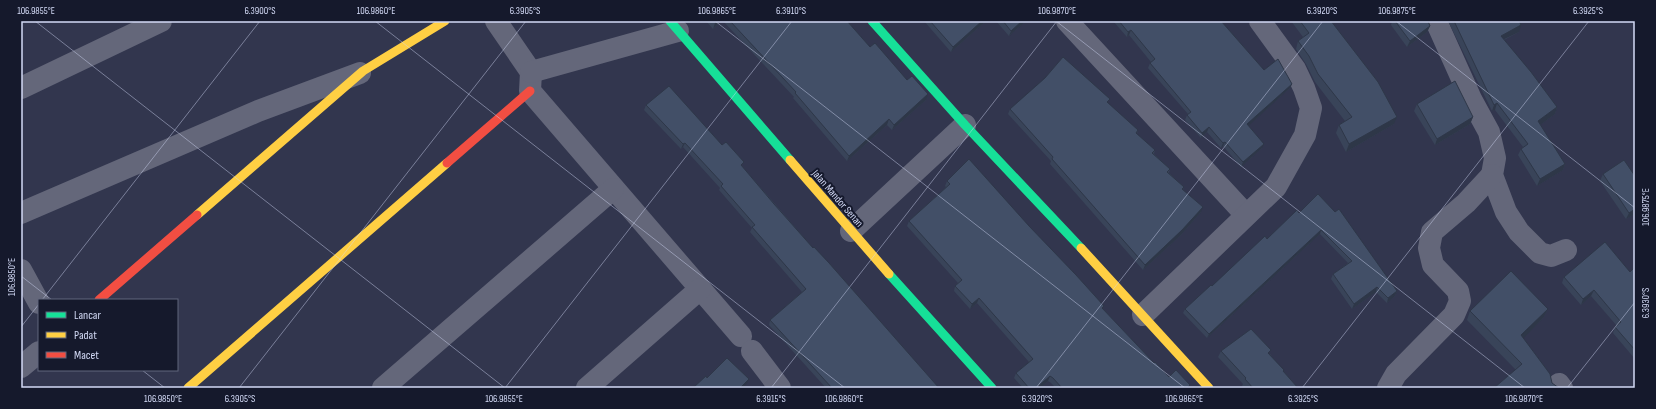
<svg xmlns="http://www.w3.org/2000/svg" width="1656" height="409" viewBox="0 0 1656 409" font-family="'Sofia Sans Condensed',sans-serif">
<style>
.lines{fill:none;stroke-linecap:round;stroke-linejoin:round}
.street{stroke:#64677a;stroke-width:22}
.fast{stroke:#16e098;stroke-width:9}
.slow{stroke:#ffcf43;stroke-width:9}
.jam{stroke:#f24e42;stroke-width:9}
.wall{fill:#394459}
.shaded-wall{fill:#2e3748}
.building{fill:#424f67;stroke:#2e3748}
.ticks{fill:none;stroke:#d3daf6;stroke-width:1;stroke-opacity:0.45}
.labels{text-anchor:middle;stroke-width:4;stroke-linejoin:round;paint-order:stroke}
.street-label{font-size:11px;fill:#d3daf6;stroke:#15192c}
.neatline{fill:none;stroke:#d3daf6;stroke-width:1.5}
.ticks-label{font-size:10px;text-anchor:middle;fill:#d3daf6}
</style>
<rect width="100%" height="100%" fill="#32364e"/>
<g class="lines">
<g class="street">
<polyline points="496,21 531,72 530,91 741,336"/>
<polyline points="1067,21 1246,215"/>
<polyline points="1436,21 1471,99 1489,132 1495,158 1492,175 1506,212 1519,232 1540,253 1551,256 1566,250"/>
<polyline points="531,72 678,31"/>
<polyline points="21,88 161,21"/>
<polyline points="21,213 258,111 360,73"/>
<polyline points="851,231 965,125"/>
<polyline points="21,270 39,303"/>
<polyline points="1143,315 1276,187 1305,135 1311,108 1304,88 1295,69 1260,21"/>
<polyline points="752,351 780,388"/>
<polyline points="21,367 39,352"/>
<polyline points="1559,384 1562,388"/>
<polyline points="383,388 613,189"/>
<polyline points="587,388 700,289"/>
<polyline points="1388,388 1396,374 1454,315 1460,301 1458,291 1433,265 1429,248 1432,232 1466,203 1492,175"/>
</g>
<g class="fast">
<polyline points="670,21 790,160"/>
<polyline points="872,21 965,125 1081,248"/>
<polyline points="889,274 992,388"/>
</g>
<g class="slow">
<polyline points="790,160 889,274"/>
<polyline points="197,215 363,71 445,21"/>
<polyline points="1081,248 1209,388"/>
<polyline points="188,388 447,163"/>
</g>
<g class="jam">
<polyline points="447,163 530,91"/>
<polyline points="99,300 197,215"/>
</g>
</g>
<g class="wall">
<polygon points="706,21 721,21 713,29"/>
<polygon points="723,21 847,21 870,47 907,80 926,100 892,130 887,125 847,161 793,98 794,97"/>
<polygon points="924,21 986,21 951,52"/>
<polygon points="996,21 1026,21 1009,36"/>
<polygon points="1113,21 1221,21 1264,70 1292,84 1290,88 1248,126 1262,148 1241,167 1223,146 1221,148 1207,132 1201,138 1185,120 1187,115 1188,114 1148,68 1150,63 1151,62 1129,35 1127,37"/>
<polygon points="1291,21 1331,21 1394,124 1346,152 1336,133 1339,125 1345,121 1315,82 1306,64 1296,49 1298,41 1303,37"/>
<polygon points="1392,21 1428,21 1430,26 1427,32 1407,47 1391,25"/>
<polygon points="1448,21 1519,21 1519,32 1504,40 1557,107 1555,114 1540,125 1565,164 1563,170 1537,186 1518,155 1521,149 1523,147 1495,110 1492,111"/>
<polygon points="1108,103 1138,130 1137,134 1155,150 1154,154 1170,169 1169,173 1184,187 1183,189 1201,212 1181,235 1143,270 1050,164 1051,161 1008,114 1010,109"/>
<polygon points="1417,104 1473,117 1470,124 1435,145 1414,111"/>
<polygon points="646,105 722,145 742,166 813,248 939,388 826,388 769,325 770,320 802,292 750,232 752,228 719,190 720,188 683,147 681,149 644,110"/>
<polygon points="1603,174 1635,214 1626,219 1600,181"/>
<polygon points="947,181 1103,309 1154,363 1169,377 1189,388 1056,388 1051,383 1048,381 1040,388 1023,388 1014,378 1016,373 1029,362 977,303 970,309 954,291 955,286 958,283 907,226 909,221 946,187 945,186"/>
<polygon points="1318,194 1397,291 1395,296 1387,303 1376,292 1352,309 1331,279 1333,274 1348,263 1320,234 1207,338 1183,313 1185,309 1212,286 1267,239 1299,213"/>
<polygon points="1635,267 1635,359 1613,333 1615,327 1617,326 1591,296 1581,305 1562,283 1564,277 1630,272"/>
<polygon points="1548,309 1544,317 1523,338 1552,383 1515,369 1467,320 1470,311"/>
<polygon points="1221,351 1270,354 1284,372 1298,388 1244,388 1242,386 1243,384 1218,357"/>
</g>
<g class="shaded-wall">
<polygon points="717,21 721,21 713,29 715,23"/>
<polygon points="982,21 986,21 951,52 953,47"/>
<polygon points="1022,21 1026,21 1009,36 1011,31"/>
<polygon points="1521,25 1519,32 1498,42 1501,36"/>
<polygon points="1430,26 1427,32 1407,47 1410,41"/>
<polygon points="1131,30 1129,35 1127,37 1128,32"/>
<polygon points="1292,84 1290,88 1245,129 1247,124"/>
<polygon points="928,94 926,100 892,130 894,125"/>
<polygon points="1497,103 1495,110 1492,111 1494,105"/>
<polygon points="1557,107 1555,114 1536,128 1538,121"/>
<polygon points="1397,117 1394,124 1346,152 1349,144"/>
<polygon points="1473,117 1470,124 1435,145 1437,139"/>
<polygon points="889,119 887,125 847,161 849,156"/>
<polygon points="1209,127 1207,132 1201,138 1202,133"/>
<polygon points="1225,142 1223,146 1221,148 1223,143"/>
<polygon points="685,143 683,147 681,149 683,144"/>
<polygon points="1264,144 1262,148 1241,167 1243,162"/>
<polygon points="1565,164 1563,170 1537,186 1540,179"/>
<polygon points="1203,207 1201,212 1181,235 1143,270 1145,265"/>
<polygon points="1635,209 1635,214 1626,219 1629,213"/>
<polygon points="1321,230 1320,234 1207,338 1209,334"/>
<polygon points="1377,287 1376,292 1352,309 1354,304"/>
<polygon points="1594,290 1591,296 1581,305 1583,299"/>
<polygon points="1397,291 1395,296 1387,303 1388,298"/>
<polygon points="979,298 977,303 970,309 972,304"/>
<polygon points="1548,309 1544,317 1518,344 1521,335"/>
<polygon points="1050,376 1048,381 1040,388 1036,388"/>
<polygon points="749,379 747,383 743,388 740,388"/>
</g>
<g class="building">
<polygon points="730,21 847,21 870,47 875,43 907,80 912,76 928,94 894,125 889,119 849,156 795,93 796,92"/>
<polygon points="930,21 982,21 953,47"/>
<polygon points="1003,21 1022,21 1011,31"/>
<polygon points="1119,21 1221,21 1264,70 1278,59 1292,84 1247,124 1264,144 1243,162 1225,142 1223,143 1209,127 1202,133 1187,115 1191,112 1150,63 1155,59 1131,30 1128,32"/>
<polygon points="1300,21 1331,21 1378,82 1397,117 1349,144 1339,125 1352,117 1318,74 1309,56 1298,41 1309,33"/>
<polygon points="1395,21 1428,21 1430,26 1410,41"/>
<polygon points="1454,21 1519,21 1521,25 1501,36 1531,72 1557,107 1538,121 1565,164 1540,179 1521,149 1528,144 1497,103 1494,105"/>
<polygon points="1063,57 1110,99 1107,102 1138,130 1136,133 1155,150 1152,153 1170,169 1167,172 1184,187 1182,189 1203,207 1182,230 1145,265 1052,159 1053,157 1010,109 1045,78"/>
<polygon points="1455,81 1473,117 1437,139 1417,104"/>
<polygon points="669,86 722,145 726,142 744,162 741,165 774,204 813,248 814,247 829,263 939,388 832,388 770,320 806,289 752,227 755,225 721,186 723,184 685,143 683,144 646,105"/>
<polygon points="969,159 1029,226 1076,275 1104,306 1102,308 1154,363 1155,362 1169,377 1176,370 1190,385 1187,388 1062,388 1053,378 1050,376 1036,388 1029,388 1016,373 1033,359 979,298 972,304 955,286 962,280 909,221 950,184 947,181"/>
<polygon points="1624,160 1635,176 1635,209 1629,213 1603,174"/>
<polygon points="1318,194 1335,212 1339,209 1397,291 1388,298 1377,287 1354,304 1333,274 1352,261 1321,230 1209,334 1185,309 1211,285 1212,286 1265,236 1267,239 1297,210 1299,213"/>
<polygon points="1605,242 1630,272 1635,267 1635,350 1615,327 1621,322 1594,290 1583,299 1564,277"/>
<polygon points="1511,271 1548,309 1521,335 1550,374 1552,383 1559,388 1494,388 1522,364 1470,311"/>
<polygon points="1251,329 1271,350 1268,353 1284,370 1283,371 1298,388 1253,388 1245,379 1246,378 1221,351"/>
<polygon points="727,358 749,379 740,388 693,388 706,376 707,378"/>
</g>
<path class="ticks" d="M35,21L505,388M375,21L845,388M715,21L1185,388M1056,21L1525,388M1396,21L1635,208M21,276L52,300M42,300L260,21M21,327L39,304M142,370L165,388M239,388L526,21M505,388L792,21M771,388L1057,21M1036,388L1323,21M1302,388L1589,21M1567,388L1635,302"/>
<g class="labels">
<g class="street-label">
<text transform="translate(838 198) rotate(49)" y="4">Jalan Mandor Senan</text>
</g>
</g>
<rect width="1656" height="409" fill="none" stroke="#15192c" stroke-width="44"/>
<rect x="38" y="299" width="140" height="72" fill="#15192c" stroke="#61667d"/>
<rect x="46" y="312" width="20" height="6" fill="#16e098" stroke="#61667d"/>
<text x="74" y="319" font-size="12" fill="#d3daf6">Lancar</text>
<rect x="46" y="332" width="20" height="6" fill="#ffcf43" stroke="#61667d"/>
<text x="74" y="339" font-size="12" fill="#d3daf6">Padat</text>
<rect x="46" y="352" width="20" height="6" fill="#f24e42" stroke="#61667d"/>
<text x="74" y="359" font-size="12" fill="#d3daf6">Macet</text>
<rect x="22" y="22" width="1612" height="365" class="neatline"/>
<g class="ticks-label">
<text x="36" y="14">106.9855°E</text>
<text x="260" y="14">6.3900°S</text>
<text x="376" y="14">106.9860°E</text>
<text x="525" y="14">6.3905°S</text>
<text x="717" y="14">106.9865°E</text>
<text x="791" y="14">6.3910°S</text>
<text x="1057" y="14">106.9870°E</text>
<text x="1322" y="14">6.3920°S</text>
<text x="1397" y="14">106.9875°E</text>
<text x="1588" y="14">6.3925°S</text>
<text transform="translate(1645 207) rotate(-90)" y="4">106.9875°E</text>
<text transform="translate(11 277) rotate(-90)" y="4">106.9850°E</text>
<text transform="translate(1645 303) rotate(-90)" y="4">6.3930°S</text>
<text x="163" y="402">106.9850°E</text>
<text x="240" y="402">6.3905°S</text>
<text x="504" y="402">106.9855°E</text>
<text x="771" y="402">6.3915°S</text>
<text x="844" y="402">106.9860°E</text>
<text x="1037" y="402">6.3920°S</text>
<text x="1184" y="402">106.9865°E</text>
<text x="1303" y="402">6.3925°S</text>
<text x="1524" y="402">106.9870°E</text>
</g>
</svg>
